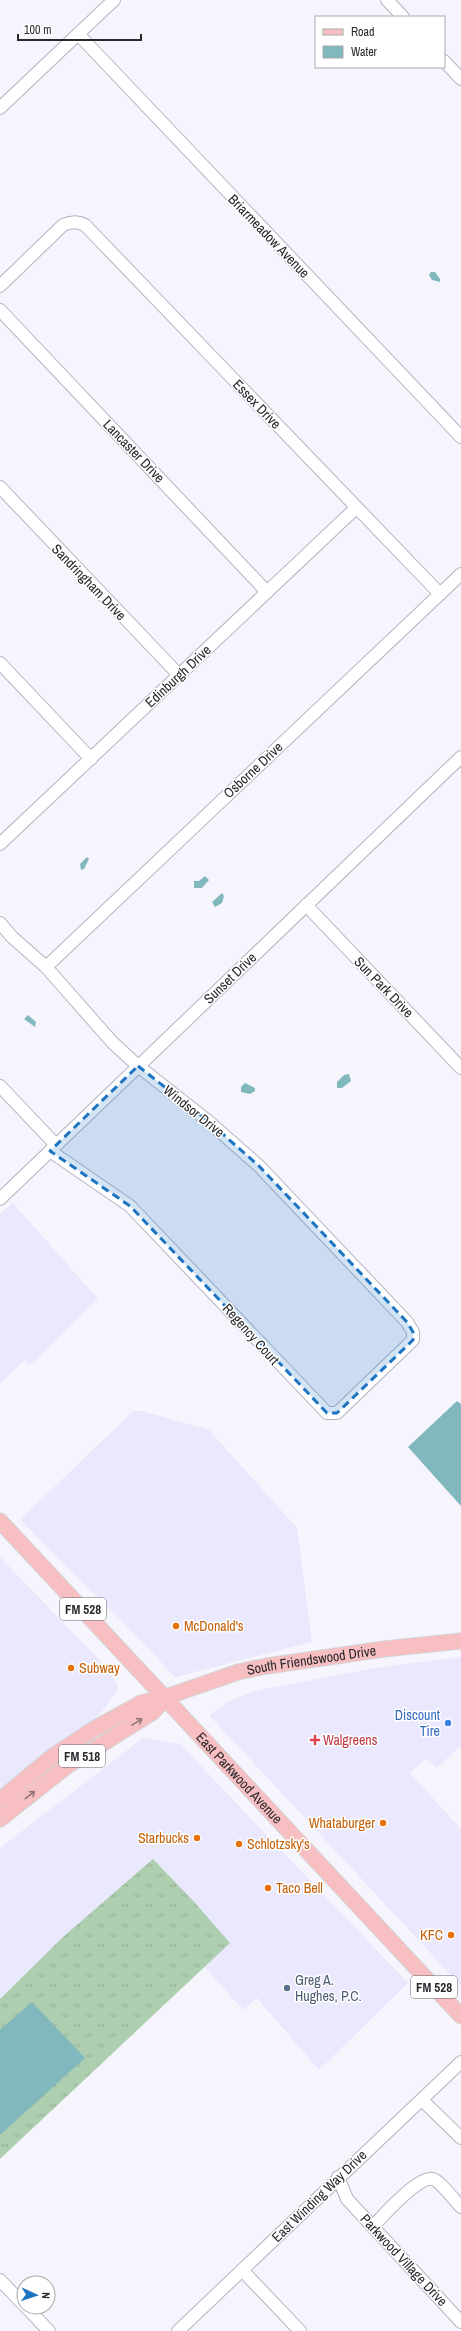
<svg xmlns="http://www.w3.org/2000/svg" width="461" height="2331" viewBox="0 0 461 2331" font-family="'Archivo Narrow',sans-serif">
<style>
.built{fill:#eae8fd}
.grass{fill:url(#grass-tufts)}
.water{fill:#81b8bd}
.lines{fill:none;stroke-linecap:round;stroke-linejoin:round}
.minor-casing{stroke:#b4b3c0;stroke-width:14}
.major-casing{stroke:#d4d4d5;stroke-width:17}
.minor{stroke:#fff;stroke-width:12}
.major{stroke:#f8bfc2;stroke-width:15}
.oneway{stroke:#907478}
.marked{fill:#1d74c2;fill-opacity:0.2;stroke:#1d74c2;stroke-width:3;stroke-dasharray:8 5;stroke-linejoin:round}
.food-dot{fill:#e8710a;stroke:#fff;stroke-width:1.5}
.shop-dot{fill:#3f7fe0;stroke:#fff;stroke-width:1.5}
.health-dot{fill:#e0444e;stroke:#fff;stroke-width:1.5}
.service-dot{fill:#5c6f8a;stroke:#fff;stroke-width:1.5}
.labels{text-anchor:middle;stroke-width:3;stroke-linejoin:round;paint-order:stroke}
.shield{fill:#fff;stroke:#69686c;stroke-width:1}
.shield-label{font-size:13px;font-weight:bold;fill:#29282d}
.street-label{font-size:14px;fill:#29282d;stroke:#fff}
.food-label{font-size:14px;fill:#c56008;stroke:#fff;text-anchor:start}
.shop-label{font-size:14px;fill:#366cbe;stroke:#fff;text-anchor:end}
.health-label{font-size:14px;fill:#be3a42;stroke:#fff;text-anchor:start}
.service-label{font-size:14px;fill:#4e5e75;stroke:#fff;text-anchor:start}
</style>
<defs>
<pattern id="grass-tufts" width="24" height="20" patternUnits="userSpaceOnUse"><rect width="24" height="20" fill="#adceaf"/><path d="M3 7l-1-3M5 7V3M7 7l1-3M15 17l-1-3M17 17v-4M19 17l1-3" fill="none" stroke="#95b197"/></pattern>
</defs>
<rect width="100%" height="100%" fill="#f6f5fe"/>
<g class="built">
<polygon points="13,1203 98,1299 29,1366 25,1360 0,1384 0,1214"/>
<polygon points="133,1411 142,1411 209,1430 297,1528 312,1642 175,1677 119,1618 20,1520"/>
<polygon points="0,1557 104,1665 119,1687 101,1713 0,1793"/>
<polygon points="461,1657 461,1748 459,1747 437,1768 426,1759 410,1773 461,1829 461,1986 209,1715 229,1701 259,1690 375,1668"/>
<polygon points="143,1738 180,1744 408,1983 319,2070 257,1998 243,2010 204,1966 230,1943 191,1900 63,1937 0,1999 0,1848"/>
</g>
<polygon class="grass" points="153,1859 196,1904 230,1943 0,2159 0,1999 63,1937"/>
<g class="water">
<polygon points="431,272 435,272 440,279 440,282 432,280 429,275"/>
<polygon points="87,857 89,859 84,869 81,870 80,864"/>
<polygon points="205,876 209,880 202,888 194,888 194,881 199,881"/>
<polygon points="222,893 224,896 222,903 215,907 212,902"/>
<polygon points="28,1015 36,1022 35,1027 24,1019"/>
<polygon points="349,1074 351,1081 342,1088 337,1088 337,1082 344,1075"/>
<polygon points="245,1083 255,1088 255,1091 250,1094 241,1092 241,1087"/>
<polygon points="457,1401 461,1404 461,1506 408,1447"/>
<polygon points="32,2002 85,2058 0,2135 0,2030"/>
</g>
<g class="lines">
<defs>
<g id="minor">
<polyline points="387,0 403,17"/>
<polyline points="78,34 461,437"/>
<polyline points="444,61 461,79"/>
<polyline points="0,108 114,0"/>
<path d="M0,286L63,225C71,222 76,221 85,225L440,594"/>
<polyline points="0,310 267,592"/>
<polyline points="0,487 179,675"/>
<polyline points="0,663 91,759"/>
<polyline points="0,844 356,508"/>
<polyline points="306,905 461,1068"/>
<polyline points="0,923 12,937 46,967 112,1042 138,1066 208,1121 259,1166 407,1322 413,1332 413,1340 337,1413 327,1413 130,1206 50,1151"/>
<polyline points="46,967 461,574"/>
<polyline points="0,1086 56,1145"/>
<polyline points="0,1199 461,757"/>
<polyline points="422,2100 461,2138"/>
<polyline points="338,2177 347,2199 461,2322"/>
<path d="M373,2226C384,2215 418,2176 433,2179C440,2181 455,2201 461,2207"/>
<polyline points="242,2270 300,2331"/>
<polyline points="0,2280 24,2305"/>
<polyline points="26,2307 49,2331"/>
<polyline points="178,2331 461,2062"/>
</g>
<g id="major">
<path id="s1" d="M0,1521L461,2016"/>
<path id="s2" d="M0,1800L53,1756L94,1729L141,1703L166,1697L238,1672L267,1666L384,1649L461,1641"/>
<polyline points="0,1819 67,1766 153,1712 166,1697"/>
</g>
</defs>
<use href="#minor" class="minor-casing"/>
<use href="#major" class="major-casing"/>
<use href="#minor" class="minor"/>
<use href="#major" class="major"/>
</g>
<defs><path id="oneway-shaft" d="M-6 0H5M1.5-3L5.5 0L1.5 3" fill="none" stroke-width="1.6" stroke-linecap="round" stroke-linejoin="round"/></defs>
<g class="oneway">
<use href="#oneway-shaft" transform="translate(137 1722) rotate(-31)"/>
<use href="#oneway-shaft" transform="translate(30 1795) rotate(-38)"/>
</g>
<path class="marked" d="M138,1066L208,1121L259,1166L407,1322L413,1332V1340L337,1413H327L130,1206L50,1151Z"/>
<g class="food-dot">
<circle cx="176" cy="1626" r="4"/>
<circle cx="71" cy="1668" r="4"/>
<circle cx="383" cy="1823" r="4"/>
<circle cx="197" cy="1838" r="4"/>
<circle cx="239" cy="1844" r="4"/>
<circle cx="268" cy="1888" r="4"/>
<circle cx="451" cy="1935" r="4"/>
</g>
<circle class="shop-dot" cx="448" cy="1723" r="4"/>
<path class="health-dot" d="M313 1734h4v4h4v4h-4v4h-4v-4h-4v-4h4z"/>
<circle class="service-dot" cx="287" cy="1988" r="4"/>
<g class="labels">
<g class="shield">
<rect x="60" y="1598" width="46" height="22" rx="3"/>
<rect x="59" y="1745" width="46" height="22" rx="3"/>
<rect x="411" y="1976" width="46" height="22" rx="3"/>
</g>
<g class="shield-label">
<text x="83" y="1614">FM 528</text>
<text x="82" y="1761">FM 518</text>
<text x="434" y="1992">FM 528</text>
</g>
<g class="street-label">
<text transform="translate(269 236) rotate(46)" y="5">Briarmeadow Avenue</text>
<text transform="translate(257 404) rotate(46)" y="5">Essex Drive</text>
<text transform="translate(134 451) rotate(46)" y="5">Lancaster Drive</text>
<text transform="translate(89 582) rotate(46)" y="5">Sandringham Drive</text>
<text transform="translate(178 676) rotate(-43)" y="5">Edinburgh Drive</text>
<text transform="translate(253 770) rotate(-43)" y="5">Osborne Drive</text>
<text transform="translate(230 978) rotate(-44)" y="5">Sunset Drive</text>
<text transform="translate(384 987) rotate(46)" y="5">Sun Park Drive</text>
<text transform="translate(194 1111) rotate(39)" y="5">Windsor Drive</text>
<text transform="translate(251 1334) rotate(48)" y="5">Regency Court</text>
<text dy="5" stroke="none"><textPath href="#s2" startOffset="348">South Friendswood Drive</textPath></text>
<text dy="5" stroke="none"><textPath href="#s1" startOffset="351">East Parkwood Avenue</textPath></text>
<text transform="translate(319 2196) rotate(-44)" y="5">East Winding Way Drive</text>
<text transform="translate(404 2260) rotate(47)" y="5">Parkwood Village Drive</text>
</g>
<g class="food-label">
<text x="184" y="1631">McDonald's</text>
<text x="79" y="1673">Subway</text>
<text x="375" y="1828" text-anchor="end">Whataburger</text>
<text x="189" y="1843" text-anchor="end">Starbucks</text>
<text x="247" y="1849">Schlotzsky's</text>
<text x="276" y="1893">Taco Bell</text>
<text x="443" y="1940" text-anchor="end">KFC</text>
</g>
<g class="shop-label">
<text x="440" y="1720">Discount<tspan x="440" dy="16">Tire</tspan></text>
</g>
<g class="health-label">
<text x="323" y="1745">Walgreens</text>
</g>
<g class="service-label">
<text x="295" y="1985">Greg A.<tspan x="295" dy="16">Hughes, P.C.</tspan></text>
</g>
</g>
<rect x="315" y="16" width="130" height="52" fill="#ffffff" stroke="#a9a9ab"/>
<rect x="323" y="29" width="20" height="6" fill="#f8bfc2" stroke="#a9a9ab"/>
<text x="351" y="36" font-size="12" fill="#29282d">Road</text>
<rect x="323" y="46" width="20" height="12" fill="#81b8bd" stroke="#a9a9ab"/>
<text x="351" y="56" font-size="12" fill="#29282d">Water</text>
<g transform="translate(36 2295) rotate(93)"><circle r="19" fill="#ffffff" stroke="#a9a9ab"/>
<path d="M0-3L7 15L0 10L-7 15Z" fill="#1d74c2"/>
<text y="-6" font-size="11" font-weight="bold" text-anchor="middle" fill="#29282d">N</text>
</g>
<path d="M18 34v6h123v-6" fill="none" stroke="#29282d" stroke-width="2"/>
<text x="24" y="34" font-size="12" fill="#29282d" stroke="#ffffff" stroke-width="3" paint-order="stroke">100 m</text>
</svg>
